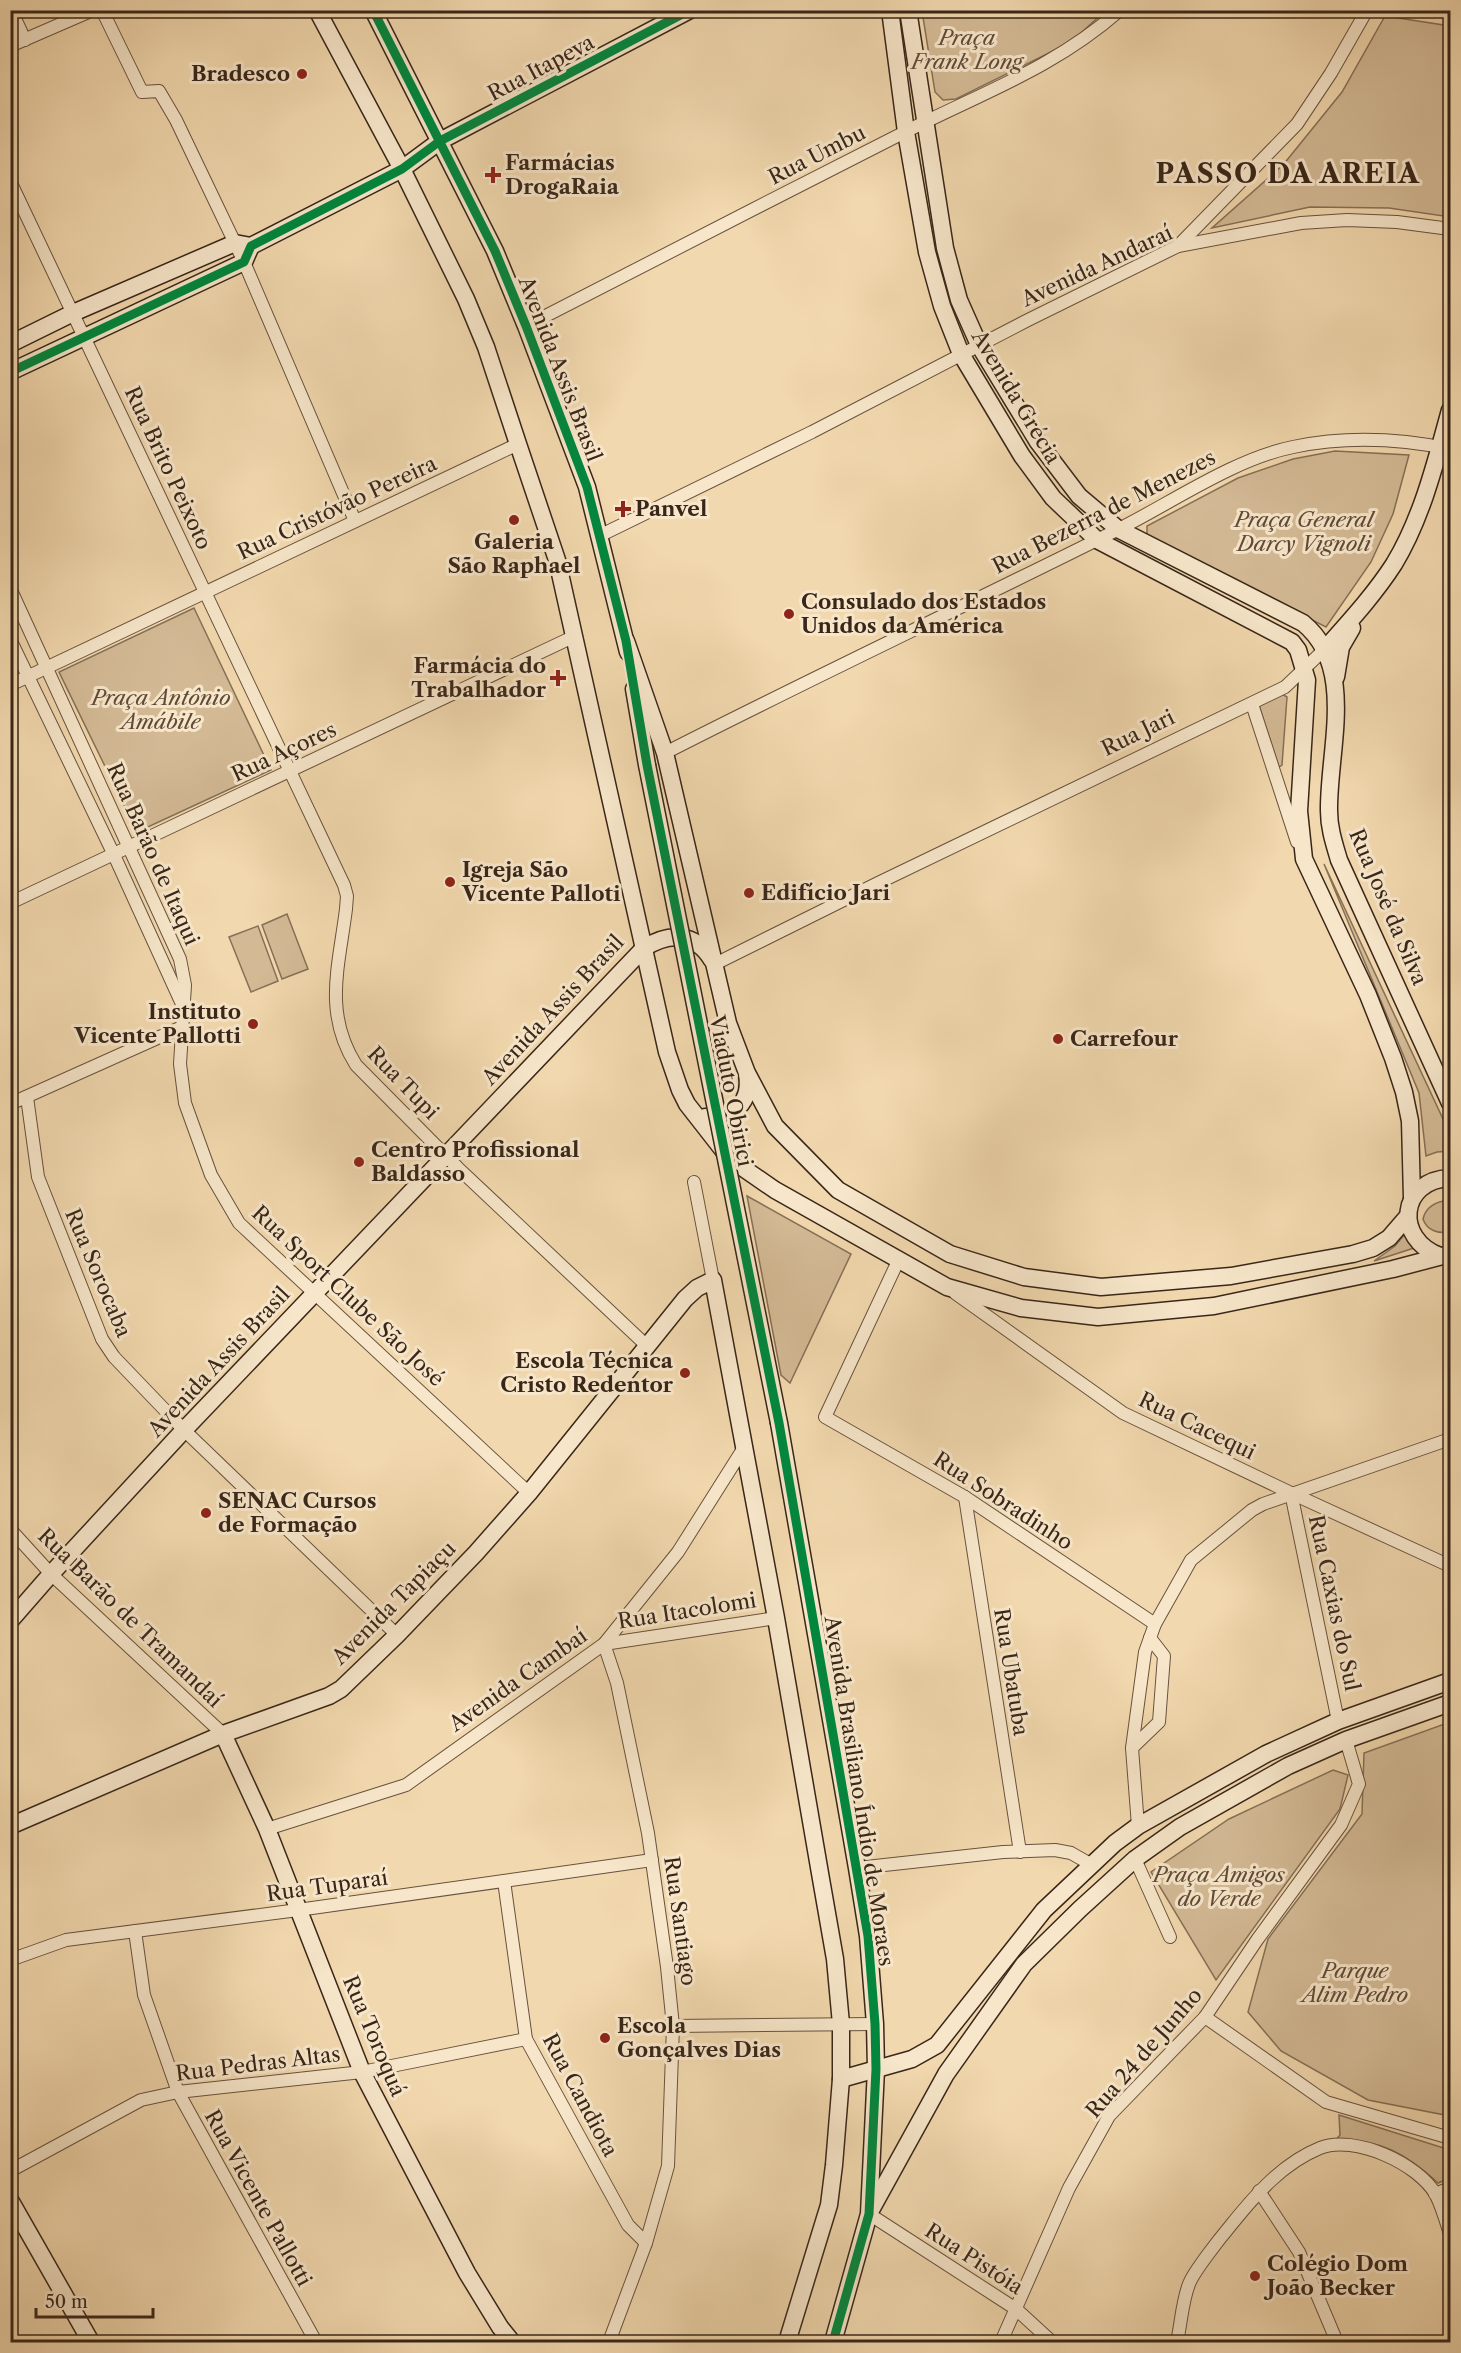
<svg xmlns="http://www.w3.org/2000/svg" width="1461" height="2353" viewBox="0 0 1461 2353" font-family="'Libre Caslon Text',serif">
<style>
.green{fill:#d3ba95;stroke:#867057;stroke-width:1.5}
.lines{fill:none;stroke-linecap:round;stroke-linejoin:round}
.street-casing{stroke:#67523e;stroke-width:14}
.secondary-casing{stroke:#392619;stroke-width:19}
.street{stroke:#f7e6ca;stroke-width:12}
.secondary{stroke:#f7e6ca;stroke-width:16}
.secondary-bridge-casing{stroke:#392619;stroke-width:19;stroke-linecap:butt}
.secondary-bridge{stroke:#f7e6ca;stroke-width:16}
.cycleway-casing{stroke:#f7e6ca;stroke-width:13}
.cycleway{stroke:#00873e;stroke-width:9}
.poi-dot{fill:#8f2418;stroke:#f7e6ca;stroke-width:2}
.labels{text-anchor:middle;stroke-width:6;stroke-linejoin:round;paint-order:stroke}
.park-label{font-size:21px;font-style:italic;fill:#604b38;stroke:#f7e6ca}
.street-label{font-size:21px;fill:#392619;stroke:#f7e6ca}
.poi-label{font-size:21px;font-weight:bold;fill:#392619;stroke:#f7e6ca;text-anchor:start}
.district-label{font-size:27px;font-weight:bold;letter-spacing:1.5px;fill:#392619;stroke:#f7e6ca}
</style>
<rect width="100%" height="100%" fill="#f2d8ae"/>
<filter id="stains"><feTurbulence type="fractalNoise" baseFrequency=".00333" numOctaves="4"/><feColorMatrix values="0 0 0 0 .2 0 0 0 0 .09 0 0 0 0 .02 0 0 0 .5 -.17"/></filter>
<radialGradient id="worn" r=".72"><stop offset=".6" stop-color="#630" stop-opacity="0"/><stop offset="1" stop-color="#630" stop-opacity=".3"/></radialGradient>
<g class="green">
<polygon points="922,11 1105,11 1071,42 956,99 943,100 935,92"/>
<polygon points="1385,16 1450,26 1450,217 1389,208 1310,207 1212,228 1283,165 1342,92"/>
<polygon points="1335,451 1409,455 1393,514 1371,562 1326,627 1147,536 1147,526 1238,478 1293,459"/>
<polygon points="194,608 271,770 137,832 59,672"/>
<polygon points="1282,694 1287,697 1282,765 1279,767 1259,706"/>
<polygon points="1324,864 1450,1134 1450,1151 1437,1152 1426,1156 1419,1093"/>
<polygon points="287,914 308,969 282,979 262,925"/>
<polygon points="258,926 278,981 251,992 229,937"/>
<polygon points="747,1196 851,1254 790,1383 781,1375"/>
<path d="M1450,1200V1232C1439,1234 1427,1231 1423,1219C1426,1206 1438,1201 1450,1200Z"/>
<polygon points="1405,1234 1414,1248 1374,1261 1395,1246"/>
<polygon points="1450,1722 1450,2116 1368,2100 1281,2051 1248,2012 1268,1939 1362,1814 1364,1753"/>
<polygon points="1333,1770 1348,1775 1340,1809 1216,1980 1151,1872 1229,1819"/>
<path d="M1339,2115L1450,2150V2178L1438,2183C1409,2156 1376,2135 1334,2142L1340,2135Z"/>
</g>
<g class="lines">
<defs>
<g id="street">
<polyline points="11,10 25,40"/>
<polyline points="102,10 142,92 159,91 176,120 244,262 355,521"/>
<polyline points="1440,10 1450,13"/>
<polyline points="10,46 93,10"/>
<path d="M10,181L344,885L347,896L346,909C339,966 323,1013 356,1065L458,1168L647,1346"/>
<polyline points="1178,246 1297,124 1331,73 1367,10"/>
<path d="M526,326C652,261 777,197 903,133C981,93 1053,69 1120,10"/>
<polyline points="599,536 812,432 1028,320 1178,246 1301,223 1347,220 1397,222 1450,229"/>
<polyline points="10,588 180,959 185,985 180,1064 185,1103 211,1175 239,1223 529,1493"/>
<polyline points="10,639 114,855 182,1004"/>
<polyline points="10,685 518,444"/>
<polyline points="1252,704 1297,842"/>
<path d="M665,753C814,677 967,605 1117,530C1171,503 1234,459 1293,447C1346,436 1397,438 1450,449"/>
<polyline points="10,903 575,636"/>
<polyline points="715,964 878,883 1285,687 1325,649"/>
<polyline points="27,1097 38,1177 102,1339 114,1357 184,1430 397,1635"/>
<polyline points="10,1104 182,1027"/>
<polyline points="694,1182 713,1280"/>
<polyline points="899,1259 825,1417 965,1497 1155,1624"/>
<polyline points="955,1293 1123,1413 1291,1493 1450,1566"/>
<polyline points="1291,1493 1338,1721"/>
<polyline points="965,1497 1020,1852"/>
<polyline points="10,1529 51,1574 223,1734"/>
<polyline points="604,1644 617,1683 648,1833 667,1967 673,2026 668,2166 646,2243 609,2342"/>
<polyline points="604,1644 776,1618"/>
<polyline points="1132,1748 1159,1722 1164,1656 1150,1638"/>
<polyline points="1138,1826 1132,1748 1145,1652 1155,1624 1191,1560 1252,1510 1263,1504 1450,1439"/>
<polyline points="267,1829 406,1785 604,1644 678,1552 745,1446"/>
<polyline points="1135,1859 1170,1937"/>
<polyline points="857,1868 1003,1852 1055,1850 1071,1853 1092,1865"/>
<polyline points="504,1881 526,2039 628,2225 646,2243"/>
<polyline points="135,1931 144,1995 178,2092 316,2342"/>
<polyline points="10,1960 66,1940 298,1910 652,1860"/>
<polyline points="1205,2017 1326,2102 1450,2138"/>
<polyline points="673,2026 875,2024"/>
<polyline points="10,2171 141,2100 178,2092 362,2072 526,2039"/>
<polyline points="1259,2191 1299,2252 1337,2342"/>
<polyline points="1435,2194 1450,2188"/>
<polyline points="869,2214 1016,2309 1052,2342"/>
<polyline points="1001,2342 1069,2188 1109,2116 1205,2017 1257,1940 1341,1825 1359,1784 1346,1740"/>
<path d="M1177,2342C1181,2324 1182,2302 1189,2284C1194,2271 1221,2237 1231,2225C1256,2194 1283,2163 1320,2148C1354,2134 1419,2164 1436,2195C1442,2207 1446,2221 1450,2234"/>
</g>
<g id="secondary">
<polyline points="317,10 402,169 466,299 486,347 518,444 557,560 667,1052 680,1090 687,1104 730,1159 775,1190 947,1287 1021,1308 1098,1317 1214,1306 1393,1269 1450,1254"/>
<polyline points="373,10 495,251 526,326 587,487 628,652"/>
<polyline points="890,10 906,132 927,252 942,306 961,354 1022,456 1053,498 1097,540 1292,642 1298,650 1307,680 1299,811 1304,859 1368,995 1393,1058 1404,1092 1410,1121 1412,1198"/>
<path d="M908,10L945,248L959,300L979,345L1038,442L1079,496L1118,529L1303,623C1357,667 1328,750 1329,811C1329,828 1334,843 1339,860L1450,1103"/>
<polyline points="10,344 73,313 235,243 251,246 402,169 440,141 690,10"/>
<polyline points="10,372 244,262 251,246"/>
<polyline points="626,641 665,753 728,1023 747,1073 775,1126 838,1190 950,1254 1024,1277 1101,1287 1231,1276 1353,1254 1373,1248 1389,1238 1408,1216"/>
<path d="M1325,649C1349,622 1374,595 1394,564C1422,518 1436,461 1450,410"/>
<polyline points="1336,677 1341,647 1352,628"/>
<polyline points="634,689 647,765"/>
<path d="M705,1117C733,1120 752,1102 747,1074"/>
<path d="M1440,1256C1394,1239 1399,1180 1450,1178"/>
<polyline points="779,1423 857,1868 868,1936 875,2024 876,2069 869,2214 833,2342"/>
<path d="M10,1621L51,1574L184,1430L644,948C669,932 695,932 712,960"/>
<polyline points="223,1734 267,1829 362,2072 467,2273 500,2327 512,2342"/>
<polyline points="10,1826 223,1734 329,1696 341,1689 397,1635 476,1553 529,1493 685,1299 697,1288 713,1280 776,1618 821,1879 835,1959 841,2024 841,2079 834,2165 829,2205 787,2342"/>
<polyline points="841,2079 912,2059 937,2045 1044,1910 1115,1843 1138,1826 1266,1754 1338,1721 1450,1681"/>
<polyline points="10,2200 91,2342"/>
<polyline points="871,2210 946,2074 1024,1964 1080,1909 1135,1859 1180,1827 1288,1766 1346,1740 1450,1703"/>
</g>
</defs>
<use href="#street" class="street-casing"/>
<use href="#secondary" class="secondary-casing"/>
<use href="#street" class="street"/>
<use href="#secondary" class="secondary"/>
<defs>
<polyline id="secondary-bridge" points="647,765 779,1423"/>
</defs>
<use href="#secondary-bridge" class="secondary-bridge-casing"/>
<use href="#secondary-bridge" class="secondary-bridge"/>
<defs>
<g id="cycleway">
<polyline points="373,10 495,251 526,326 587,487 626,641 647,765 779,1423 868,1936 875,2024 876,2069 869,2214 833,2342"/>
<polyline points="10,372 244,262 251,246 402,169 440,141 690,10"/>
</g>
</defs>
<use href="#cycleway" class="cycleway-casing"/>
<use href="#cycleway" class="cycleway"/>
</g>
<g class="poi-dot">
<circle cx="302" cy="74" r="6"/>
<path d="M490 166h6v6h6v6h-6v6h-6v-6h-6v-6h6z"/>
<path d="M620 500h6v6h6v6h-6v6h-6v-6h-6v-6h6z"/>
<circle cx="514" cy="520" r="6"/>
<circle cx="789" cy="614" r="6"/>
<path d="M555 669h6v6h6v6h-6v6h-6v-6h-6v-6h6z"/>
<circle cx="450" cy="882" r="6"/>
<circle cx="749" cy="893" r="6"/>
<circle cx="253" cy="1024" r="6"/>
<circle cx="1058" cy="1039" r="6"/>
<circle cx="359" cy="1162" r="6"/>
<circle cx="685" cy="1373" r="6"/>
<circle cx="206" cy="1513" r="6"/>
<circle cx="605" cy="2038" r="6"/>
<circle cx="1255" cy="2276" r="6"/>
</g>
<g class="labels">
<g class="park-label">
<text x="967" y="45">Praça<tspan x="967" dy="24">Frank Long</tspan></text>
<text x="1304" y="527">Praça General<tspan x="1304" dy="24">Darcy Vignoli</tspan></text>
<text x="161" y="705">Praça Antônio<tspan x="161" dy="24">Amábile</tspan></text>
<text x="1219" y="1882">Praça Amigos<tspan x="1219" dy="24">do Verde</tspan></text>
<text x="1355" y="1978">Parque<tspan x="1355" dy="24">Alim Pedro</tspan></text>
</g>
<g class="street-label">
<text transform="translate(541 68) rotate(-28)" y="7">Rua Itapeva</text>
<text transform="translate(817 155) rotate(-27)" y="7">Rua Umbu</text>
<text transform="translate(1097 266) rotate(-25)" y="7">Avenida Andaraí</text>
<text transform="translate(560 369) rotate(69)" y="7">Avenida Assis Brasil</text>
<text transform="translate(1016 397) rotate(59)" y="7">Avenida Grécia</text>
<text transform="translate(168 468) rotate(65)" y="7">Rua Brito Peixoto</text>
<text transform="translate(337 508) rotate(-25)" y="7">Rua Cristóvão Pereira</text>
<text transform="translate(1104 512) rotate(-27)" y="7">Rua Bezerra de Menezes</text>
<text transform="translate(1138 733) rotate(-26)" y="7">Rua Jari</text>
<text transform="translate(284 752) rotate(-25)" y="7">Rua Açores</text>
<text transform="translate(153 854) rotate(66)" y="7">Rua Barão de Itaqui</text>
<text transform="translate(1388 907) rotate(67)" y="7">Rua José da Silva</text>
<text transform="translate(553 1010) rotate(-47)" y="7">Avenida Assis Brasil</text>
<text transform="translate(403 1083) rotate(46)" y="7">Rua Tupi</text>
<text transform="translate(731 1091) rotate(79)" y="7">Viaduto Obirici</text>
<text transform="translate(98 1273) rotate(67)" y="7">Rua Sorocaba</text>
<text transform="translate(348 1296) rotate(43)" y="7">Rua Sport Clube São José</text>
<text transform="translate(219 1362) rotate(-47)" y="7">Avenida Assis Brasil</text>
<text transform="translate(1197 1426) rotate(26)" y="7">Rua Cacequi</text>
<text transform="translate(1003 1501) rotate(33)" y="7">Rua Sobradinho</text>
<text transform="translate(394 1603) rotate(-45)" y="7">Avenida Tapiaçu</text>
<text transform="translate(1334 1603) rotate(78)" y="7">Rua Caxias do Sul</text>
<text transform="translate(687 1611) rotate(-9)" y="7">Rua Itacolomi</text>
<text transform="translate(130 1618) rotate(44)" y="7">Rua Barão de Tramandaí</text>
<text transform="translate(1011 1672) rotate(81)" y="7">Rua Ubatuba</text>
<text transform="translate(518 1680) rotate(-35)" y="7">Avenida Cambaí</text>
<text transform="translate(859 1791) rotate(81)" y="7">Avenida Brasiliano Índio de Moraes</text>
<text transform="translate(327 1886) rotate(-8)" y="7">Rua Tuparaí</text>
<text transform="translate(680 1921) rotate(82)" y="7">Rua Santiago</text>
<text transform="translate(374 2036) rotate(67)" y="7">Rua Toroquá</text>
<text transform="translate(1144 2053) rotate(-49)" y="7">Rua 24 de Junho</text>
<text transform="translate(258 2064) rotate(-7)" y="7">Rua Pedras Altas</text>
<text transform="translate(580 2095) rotate(62)" y="7">Rua Candiota</text>
<text transform="translate(258 2198) rotate(61)" y="7">Rua Vicente Pallotti</text>
<text transform="translate(974 2259) rotate(33)" y="7">Rua Pistóia</text>
</g>
<g class="poi-label">
<text x="290" y="81" text-anchor="end">Bradesco</text>
<text x="505" y="170">Farmácias<tspan x="505" dy="24">DrogaRaia</tspan></text>
<text x="635" y="516">Panvel</text>
<text x="514" y="549" text-anchor="middle">Galeria<tspan x="514" dy="24">São Raphael</tspan></text>
<text x="801" y="609">Consulado dos Estados<tspan x="801" dy="24">Unidos da América</tspan></text>
<text x="546" y="673" text-anchor="end">Farmácia do<tspan x="546" dy="24">Trabalhador</tspan></text>
<text x="462" y="877">Igreja São<tspan x="462" dy="24">Vicente Palloti</tspan></text>
<text x="761" y="900">Edifício Jari</text>
<text x="241" y="1019" text-anchor="end">Instituto<tspan x="241" dy="24">Vicente Pallotti</tspan></text>
<text x="1070" y="1046">Carrefour</text>
<text x="371" y="1157">Centro Profissional<tspan x="371" dy="24">Baldasso</tspan></text>
<text x="673" y="1368" text-anchor="end">Escola Técnica<tspan x="673" dy="24">Cristo Redentor</tspan></text>
<text x="218" y="1508">SENAC Cursos<tspan x="218" dy="24">de Formação</tspan></text>
<text x="617" y="2033">Escola<tspan x="617" dy="24">Gonçalves Dias</tspan></text>
<text x="1267" y="2271">Colégio Dom<tspan x="1267" dy="24">João Becker</tspan></text>
</g>
<g class="district-label">
<text x="1288" y="183">PASSO DA AREIA</text>
</g>
</g>
<rect width="1461" height="2353" fill="none" stroke="#f2d8ae" stroke-width="36"/>
<rect x="12" y="12" width="1437" height="2329" fill="none" stroke="#392619" stroke-width="3"/>
<rect x="18" y="18" width="1425" height="2317" fill="none" stroke="#392619" stroke-width="1.5"/>
<path d="M36 2308v9h117v-9" fill="none" stroke="#392619" stroke-width="3"/>
<text x="45" y="2308" font-size="18" fill="#392619" stroke="#f7e6ca" stroke-width="4.5" paint-order="stroke">50 m</text>
<rect width="100%" height="100%" filter="url(#stains)"/>
<rect width="100%" height="100%" fill="url(#worn)"/>
</svg>
